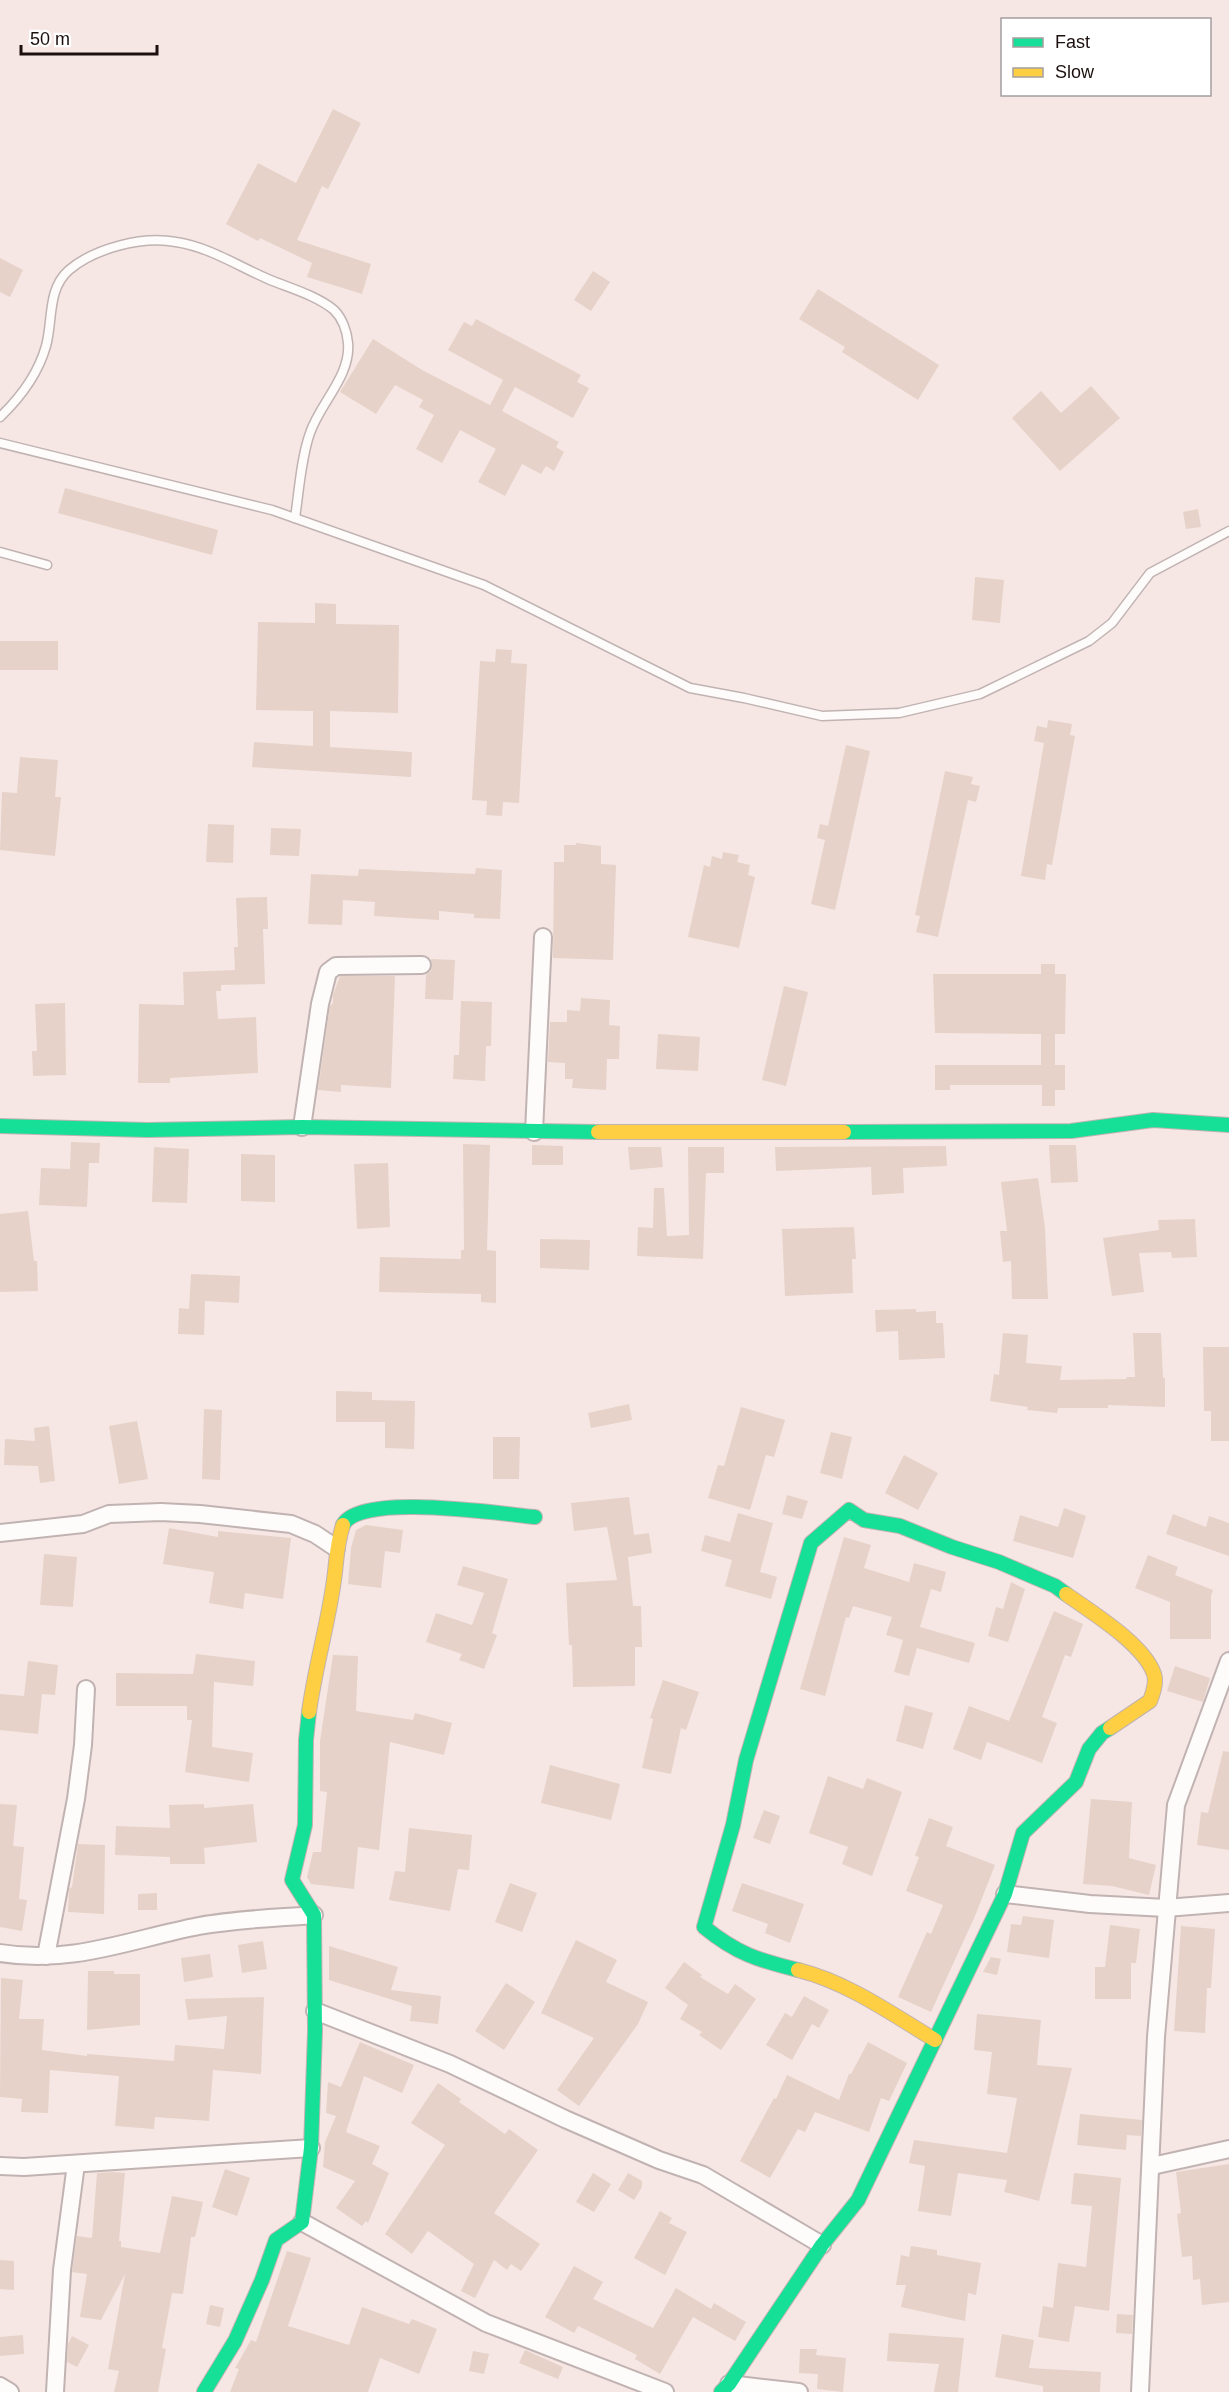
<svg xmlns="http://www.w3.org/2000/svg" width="1229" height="2392" viewBox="0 0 1229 2392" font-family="Helvetica,sans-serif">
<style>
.building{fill:#e6d2c8}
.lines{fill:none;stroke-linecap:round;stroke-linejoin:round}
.lane-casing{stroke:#c0b3b1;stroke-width:11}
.street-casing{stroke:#c0b3b1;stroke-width:20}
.fast-casing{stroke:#c0b3b1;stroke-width:16}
.slow-casing{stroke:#c0b3b1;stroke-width:16}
.lane{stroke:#fefbfb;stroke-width:8}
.street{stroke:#fefbfb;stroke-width:16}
.fast{stroke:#16e098;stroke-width:14}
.slow{stroke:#ffcf43;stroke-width:14}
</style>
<rect width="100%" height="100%" fill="#f6e7e5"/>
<g class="building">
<polygon points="333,109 361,123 328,189 322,186 297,240 371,264 362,294 307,277 312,263 260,238 258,241 226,224 258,163 296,183"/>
<polygon points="0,258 23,270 10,297 0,292"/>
<polygon points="593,271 610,282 591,311 574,300"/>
<polygon points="818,289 939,365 918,400 842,352 845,347 799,319"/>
<polygon points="476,319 581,375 577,382 589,388 573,418 515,387 502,411 559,442 556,447 564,452 554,471 546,466 541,474 522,464 505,496 478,482 496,449 460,430 442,463 416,449 434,415 419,407 423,400 395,385 376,414 340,392 373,339 422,370 490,405 503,380 448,350 464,322 472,326"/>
<polygon points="1091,386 1120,418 1060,471 1012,418 1041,391 1061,413"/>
<polygon points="65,488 218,530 212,555 58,513"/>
<polygon points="1198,509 1201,527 1186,529 1183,512"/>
<polygon points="975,577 1004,580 1000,623 972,620"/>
<polygon points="315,603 336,604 336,624 399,625 398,713 330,711 330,747 412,752 411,777 252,767 254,742 313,746 313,711 256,710 258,622 315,623"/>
<rect x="0" y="641" width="58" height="29"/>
<polygon points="496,649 512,650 511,663 527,664 519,803 503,802 502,816 486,815 487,801 472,800 480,661 495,662"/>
<polygon points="1048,720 1072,724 1070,735 1075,736 1052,865 1047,864 1045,880 1021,876 1044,743 1034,741 1037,726 1047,728"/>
<polygon points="846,745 870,751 835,910 811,904 825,840 817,838 820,824 828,826"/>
<polygon points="20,757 58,760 55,797 61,797 55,856 0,850 2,792 17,793"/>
<polygon points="945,771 973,777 971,784 980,786 976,802 968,800 938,937 916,932 920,916 915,915"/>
<polygon points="208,824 234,825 233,863 206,862"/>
<polygon points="271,828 301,829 299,856 270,855"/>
<polygon points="576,843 601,846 601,864 616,865 613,960 553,958 554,862 564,862 564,845 576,845"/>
<polygon points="723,852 739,855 737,862 750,865 748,875 755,877 739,948 688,937 704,865 710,867 712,856 722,859"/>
<polygon points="476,868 502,870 500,919 474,918 474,914 439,911 439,920 374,916 375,902 343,900 342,925 308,924 311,874 358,876 359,869 475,874"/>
<polygon points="267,897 268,929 263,929 265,984 221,985 221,991 216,991 218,1019 256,1017 258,1073 170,1078 170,1083 138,1083 139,1004 184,1005 183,972 235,970 234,947 238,947 236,898"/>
<polygon points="431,959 455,960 453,1000 425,999 426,975 431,971 432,965"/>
<polygon points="1041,964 1055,964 1055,974 1066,974 1065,1034 1055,1034 1055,1065 1065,1065 1065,1090 1055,1090 1055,1106 1042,1106 1042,1085 950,1085 950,1090 935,1090 935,1065 1041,1065 1041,1034 935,1033 933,974 1041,974"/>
<polygon points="340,976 395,976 391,1088 341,1085 341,1092 318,1090 330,1006 333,1003 333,995"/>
<polygon points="784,986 808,992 786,1086 762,1080"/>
<polygon points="581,998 610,1000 609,1025 620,1026 619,1059 607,1059 606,1090 572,1088 573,1079 565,1079 565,1063 548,1062 550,1022 567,1022 567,1010 580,1011"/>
<polygon points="461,1001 492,1002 491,1046 486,1046 485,1081 453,1079 454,1055 459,1055"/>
<polygon points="65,1003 66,1075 33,1076 32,1051 37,1051 35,1004"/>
<polygon points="658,1034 700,1037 698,1071 656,1069"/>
<polygon points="71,1142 100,1143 99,1163 89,1163 87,1207 39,1205 41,1168 70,1169"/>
<polygon points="463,1144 490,1145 487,1250 496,1251 496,1303 481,1302 481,1294 379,1292 380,1257 461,1259 461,1250 464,1250"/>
<polygon points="532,1145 563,1146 563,1165 532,1165"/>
<polygon points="1049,1145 1076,1145 1078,1182 1051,1183"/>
<polygon points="946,1146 947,1166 903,1168 904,1193 872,1195 871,1167 776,1171 775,1147"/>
<polygon points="154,1147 189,1149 187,1203 152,1202"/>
<polygon points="628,1147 661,1147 663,1167 630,1170"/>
<polygon points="688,1147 724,1147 724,1173 706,1173 703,1259 637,1256 638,1227 653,1228 654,1188 664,1188 667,1236 689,1235"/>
<polygon points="241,1154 275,1155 275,1202 241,1201"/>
<polygon points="388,1163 390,1227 357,1229 354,1164"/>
<polygon points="1038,1178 1045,1228 1048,1299 1012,1299 1011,1261 1003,1262 1000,1231 1007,1231 1001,1182"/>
<polygon points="28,1211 34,1261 37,1261 38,1291 0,1292 0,1214"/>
<polygon points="1195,1219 1197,1257 1172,1258 1171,1252 1139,1253 1144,1292 1112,1296 1103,1238 1159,1230 1158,1220"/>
<polygon points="854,1227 856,1259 852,1259 853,1293 785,1296 782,1229"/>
<polygon points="540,1239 590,1240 589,1270 540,1268"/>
<polygon points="191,1274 240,1276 239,1303 205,1301 204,1335 178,1334 179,1308 189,1309"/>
<polygon points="916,1309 916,1312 936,1311 936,1323 943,1323 945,1358 899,1360 898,1331 876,1332 875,1310"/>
<polygon points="1003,1333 1028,1335 1026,1363 1062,1366 1060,1380 1126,1379 1127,1377 1135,1377 1133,1333 1161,1333 1163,1378 1165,1378 1165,1407 1108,1405 1108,1408 1058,1408 1057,1413 1027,1410 1028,1407 990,1401 994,1374 999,1375"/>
<polygon points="1203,1347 1229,1347 1229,1441 1211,1441 1211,1411 1204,1411"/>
<polygon points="336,1391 372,1392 372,1400 415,1401 414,1449 385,1448 385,1422 336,1422"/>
<polygon points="629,1404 632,1420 591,1428 588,1413"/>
<polygon points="741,1407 785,1420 774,1457 766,1455 750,1510 708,1498 718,1465 724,1466"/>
<polygon points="204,1409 222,1410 220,1480 202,1479"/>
<polygon points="137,1421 148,1479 119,1484 109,1426"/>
<polygon points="49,1426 55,1481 40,1483 38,1466 4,1465 5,1439 35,1441 34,1428"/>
<polygon points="831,1432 852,1437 842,1479 820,1473"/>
<polygon points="493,1437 520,1437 519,1479 493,1479"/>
<polygon points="904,1455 938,1473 918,1510 885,1493"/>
<polygon points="787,1495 808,1501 802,1519 782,1514"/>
<polygon points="629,1497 634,1535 649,1533 652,1553 628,1557 633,1606 641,1606 642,1647 635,1647 635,1686 573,1687 572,1645 569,1645 566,1583 617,1580 607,1527 574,1531 571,1503"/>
<polygon points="1064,1508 1086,1516 1073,1558 1013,1541 1020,1515 1058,1527"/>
<polygon points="738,1513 773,1523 760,1572 777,1577 771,1599 725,1586 732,1560 701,1551 705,1535 730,1542"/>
<polygon points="1173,1514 1206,1527 1209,1516 1229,1523 1229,1556 1166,1534"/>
<polygon points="366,1525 403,1530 400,1553 385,1551 381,1588 348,1584 351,1548 356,1530"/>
<polygon points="169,1528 218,1537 218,1531 291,1538 283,1599 245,1593 243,1609 209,1603 214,1572 163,1564"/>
<polygon points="844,1537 871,1545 864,1568 909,1582 914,1563 946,1572 941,1592 931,1589 920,1627 975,1643 969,1663 917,1648 909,1676 894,1672 903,1640 886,1635 892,1617 853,1606 849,1618 846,1617 825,1696 800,1689"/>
<polygon points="44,1554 77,1557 73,1607 40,1605"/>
<polygon points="1148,1555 1178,1567 1175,1575 1213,1590 1211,1596 1211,1639 1170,1639 1170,1602 1135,1588"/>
<polygon points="463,1566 508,1579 492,1633 497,1635 484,1669 459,1660 462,1654 426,1642 436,1613 472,1625 484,1593 457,1585"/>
<polygon points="1011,1582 1025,1589 1008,1642 988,1636 996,1607 1003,1609"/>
<polygon points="1054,1611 1083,1624 1071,1657 1065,1655 1042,1717 1057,1723 1042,1763 987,1742 981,1760 953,1749 969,1706 1009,1721"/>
<polygon points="196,1654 255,1661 253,1686 214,1682 212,1747 253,1753 249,1782 185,1772 192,1720 187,1720 187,1706 116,1706 116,1673 193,1674"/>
<polygon points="333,1655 358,1656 356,1711 413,1720 415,1713 452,1723 444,1755 390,1742 379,1850 358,1847 354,1889 311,1884 307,1877 313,1852 321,1852 327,1792 320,1791 320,1741"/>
<polygon points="28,1661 58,1665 55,1695 42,1694 38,1734 0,1730 0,1694 24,1696"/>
<polygon points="1175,1666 1210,1678 1203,1702 1167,1691"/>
<polygon points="663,1680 699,1692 686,1730 681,1728 671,1774 642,1768 653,1719 650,1718"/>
<polygon points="905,1705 933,1713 923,1749 896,1741"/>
<polygon points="1223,1751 1229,1752 1229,1850 1197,1845 1201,1812 1208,1813"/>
<polygon points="550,1765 620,1784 611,1820 541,1803"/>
<polygon points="828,1776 863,1789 867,1778 902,1792 872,1876 842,1864 848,1847 809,1833"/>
<polygon points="1091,1799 1132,1802 1129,1858 1156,1865 1149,1895 1112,1886 1083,1884"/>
<polygon points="0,1804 17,1805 13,1846 24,1847 19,1899 27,1900 22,1931 0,1927"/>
<polygon points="204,1804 204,1808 253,1804 257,1842 204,1848 205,1864 170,1864 170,1857 115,1855 116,1826 170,1828 169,1805"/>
<polygon points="764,1810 780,1816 770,1844 753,1838"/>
<polygon points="929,1818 953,1827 946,1846 995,1865 975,1916 931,2012 898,1997 927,1932 931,1934 943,1905 906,1891 919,1857 915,1856"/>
<polygon points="409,1828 472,1835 469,1870 458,1869 450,1911 389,1900 395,1871 405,1872"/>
<polygon points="78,1844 105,1845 104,1914 68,1912 69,1889 72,1887"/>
<polygon points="510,1883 537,1893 522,1932 495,1922"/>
<polygon points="742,1883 804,1904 790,1943 765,1933 768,1924 732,1911"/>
<polygon points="157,1893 157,1910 138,1910 138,1894"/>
<polygon points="1023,1916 1054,1920 1049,1958 1007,1952 1011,1924 1021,1925"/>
<polygon points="1110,1925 1140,1929 1136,1963 1131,1963 1131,1999 1095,1999 1095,1967 1105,1967"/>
<polygon points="1181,1926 1215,1929 1211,1988 1207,1988 1205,2033 1174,2031"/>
<polygon points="576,1940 617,1960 606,1982 648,2002 638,2024 579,2106 557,2090 594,2038 541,2013"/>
<polygon points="263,1941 267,1969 242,1973 238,1945"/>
<polygon points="329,1946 398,1967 391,1990 441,1996 438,2024 410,2021 412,2006 329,1980"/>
<polygon points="210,1954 213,1977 184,1982 181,1958"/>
<polygon points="991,1957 1001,1959 997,1975 983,1972"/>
<polygon points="684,1962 702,1975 700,1977 728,1994 735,1984 756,1999 721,2050 699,2035 702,2032 680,2019 688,2005 665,1988"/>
<polygon points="88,1971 114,1971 114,1974 140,1974 140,2025 87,2030"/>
<polygon points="1,1978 23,1980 19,2019 44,2019 42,2050 87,2056 87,2054 174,2061 175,2045 224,2049 227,2016 188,2020 185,1999 264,1997 261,2074 213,2070 209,2121 155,2117 154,2129 115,2126 119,2076 50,2070 48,2113 21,2112 22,2099 0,2097"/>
<polygon points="506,1983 535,2002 504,2050 475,2031"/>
<polygon points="804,1996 829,2010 819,2028 812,2024 792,2060 766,2045 785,2013 792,2017"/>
<polygon points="977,2014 1041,2020 1037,2065 1072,2068 1039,2201 1004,2192 1007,2180 958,2173 951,2216 918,2211 925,2166 909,2163 914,2140 1007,2153 1017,2098 987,2094 992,2052 974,2050"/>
<polygon points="360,2042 414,2065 402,2093 364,2076 346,2132 380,2146 372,2164 389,2173 368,2223 366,2221 362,2226 336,2208 355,2181 323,2167 325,2142 336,2116 326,2113 328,2082 341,2087"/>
<polygon points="868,2042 907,2063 889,2101 881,2098 869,2132 815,2112 805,2132 798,2129 770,2178 740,2161 774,2098 776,2099 787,2075 839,2100 849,2074 851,2074"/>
<polygon points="438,2083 461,2099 459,2102 505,2134 509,2129 538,2150 494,2213 540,2244 521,2271 511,2264 507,2270 494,2260 475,2298 461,2291 474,2264 428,2231 412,2254 385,2234 445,2145 411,2123"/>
<polygon points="1080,2114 1142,2120 1141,2136 1127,2135 1126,2150 1077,2145"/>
<polygon points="1229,2164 1229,2302 1202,2305 1200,2279 1193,2280 1192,2256 1182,2257 1177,2214 1181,2213 1176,2172"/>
<polygon points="225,2169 250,2178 237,2216 212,2207"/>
<polygon points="113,2172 125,2173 119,2241 121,2241 121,2247 160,2253 172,2196 203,2202 195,2237 191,2237 183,2294 172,2293 162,2348 166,2349 158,2392 114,2392 119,2371 108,2369 125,2274 101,2320 80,2317 87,2274 72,2272 77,2236 92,2238 97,2173"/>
<polygon points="593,2173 611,2184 594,2212 576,2202"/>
<polygon points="628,2173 642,2181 642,2187 634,2200 618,2190"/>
<polygon points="1074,2173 1121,2178 1109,2311 1075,2306 1069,2342 1038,2337 1043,2306 1053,2308 1058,2263 1086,2267 1092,2206 1071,2204"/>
<polygon points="660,2211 672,2218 669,2223 687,2232 665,2275 634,2258"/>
<polygon points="911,2246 937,2250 937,2255 981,2263 976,2295 968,2293 965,2321 901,2307 906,2285 896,2285 901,2255 909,2257"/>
<polygon points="287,2251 311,2258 288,2326 349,2345 362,2307 409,2324 412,2319 437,2329 419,2374 380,2358 368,2392 230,2392 239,2369 235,2368 251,2340 256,2342"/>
<polygon points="0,2260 14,2261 14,2290 0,2289"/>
<polygon points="574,2266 603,2282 593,2299 653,2328 676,2288 711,2309 714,2303 746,2322 735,2341 693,2317 660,2374 635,2359 637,2355 578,2326 574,2333 545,2317"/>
<polygon points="210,2305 224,2308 220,2327 206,2324"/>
<polygon points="1117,2314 1133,2315 1132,2334 1116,2333"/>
<polygon points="889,2333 964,2338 958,2392 934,2392 939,2364 887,2361"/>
<polygon points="1002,2334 1034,2340 1029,2368 1101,2372 1100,2392 1043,2392 1043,2386 995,2377"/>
<polygon points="23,2335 24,2354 0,2356 0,2337"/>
<polygon points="72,2336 89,2345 77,2367 67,2362 68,2344"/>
<polygon points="800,2349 817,2349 816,2355 846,2358 843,2392 817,2389 818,2374 799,2373"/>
<polygon points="525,2350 563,2367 558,2379 519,2363"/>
<polygon points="473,2351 489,2354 484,2374 469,2371"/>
</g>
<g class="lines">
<defs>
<g id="lane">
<path d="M0,417C21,397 38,374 46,346C53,321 47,289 69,270C95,248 142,236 176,242C209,247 238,266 268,279C289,288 316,295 334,310C342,318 347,331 348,343C351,376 320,403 310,433C301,458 299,492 295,518"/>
<polyline points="0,443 272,510 484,585 690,688 744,698 822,716 899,713 980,694 1089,641 1112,623 1150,573 1229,531"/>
<polyline points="0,552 47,565"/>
</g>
<g id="street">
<polyline points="302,1127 320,1004 328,972 336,966 422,965"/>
<polyline points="534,1132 543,937"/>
<polyline points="0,1533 83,1524 109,1514 161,1512 200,1514 291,1524 315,1534 336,1548"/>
<polyline points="1005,1894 1090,1904 1166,1908 1229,1903"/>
<path d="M0,1953C72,1965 131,1939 199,1926C237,1919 276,1918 314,1915"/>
<polyline points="46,1956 76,1799 83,1745 86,1689"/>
<polyline points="315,2011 450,2064 565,2119 659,2160 703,2175 822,2245"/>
<polyline points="0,2166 24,2167 311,2148"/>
<polyline points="1152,2166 1229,2149"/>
<polyline points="302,2222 486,2323 665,2392"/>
<polyline points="729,2384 799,2392"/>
<polyline points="0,2386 10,2392"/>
<polyline points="55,2392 62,2270 76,2164"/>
<polyline points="1140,2392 1156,2037 1176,1805 1229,1661"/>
</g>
<g id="fast">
<polyline points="0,1126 147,1130 302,1127 598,1132"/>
<polyline points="844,1132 1071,1131 1153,1120 1229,1125"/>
<path d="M343,1525C359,1492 501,1514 535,1517"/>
<path d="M798,1970C758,1960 737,1954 704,1927L733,1825L746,1760L811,1543L849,1510L864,1520L900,1526L952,1547L999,1562L1055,1586L1066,1594"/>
<polyline points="204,2392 235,2341 262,2280 276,2240 302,2222 311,2148 315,2031 314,1915 292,1880 305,1825 306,1740 309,1712"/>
<polyline points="721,2392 729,2384 822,2245 858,2200 1005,1894 1023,1833 1076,1782 1089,1749 1102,1733 1110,1728"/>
</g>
<g id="slow">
<polyline points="598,1132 844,1132"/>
<path d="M1066,1594C1091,1612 1144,1644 1154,1674C1157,1682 1153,1693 1150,1701L1110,1728"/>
<path d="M309,1712C315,1668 328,1624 334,1580C337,1559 336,1547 343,1525"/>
<path d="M798,1970C847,1982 892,2014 935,2040"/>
</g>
</defs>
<use href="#lane" class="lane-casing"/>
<use href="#street" class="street-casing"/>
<use href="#fast" class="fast-casing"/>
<use href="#slow" class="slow-casing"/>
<use href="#lane" class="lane"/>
<use href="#street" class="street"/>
<use href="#fast" class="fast"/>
<use href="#slow" class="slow"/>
</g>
<rect x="1001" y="18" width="210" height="78" fill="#ffffff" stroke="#a49f9f" stroke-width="1.5"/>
<rect x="1013" y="38" width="30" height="9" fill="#16e098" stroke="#a49f9f" stroke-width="1.5"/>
<text x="1055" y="48" font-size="18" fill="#1b100e">Fast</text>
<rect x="1013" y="68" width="30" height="9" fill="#ffcf43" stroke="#a49f9f" stroke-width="1.5"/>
<text x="1055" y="78" font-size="18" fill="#1b100e">Slow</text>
<path d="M21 45v9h136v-9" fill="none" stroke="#1b100e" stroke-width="3"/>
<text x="30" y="45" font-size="18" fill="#1b100e" stroke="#ffffff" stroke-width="4.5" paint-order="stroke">50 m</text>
</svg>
